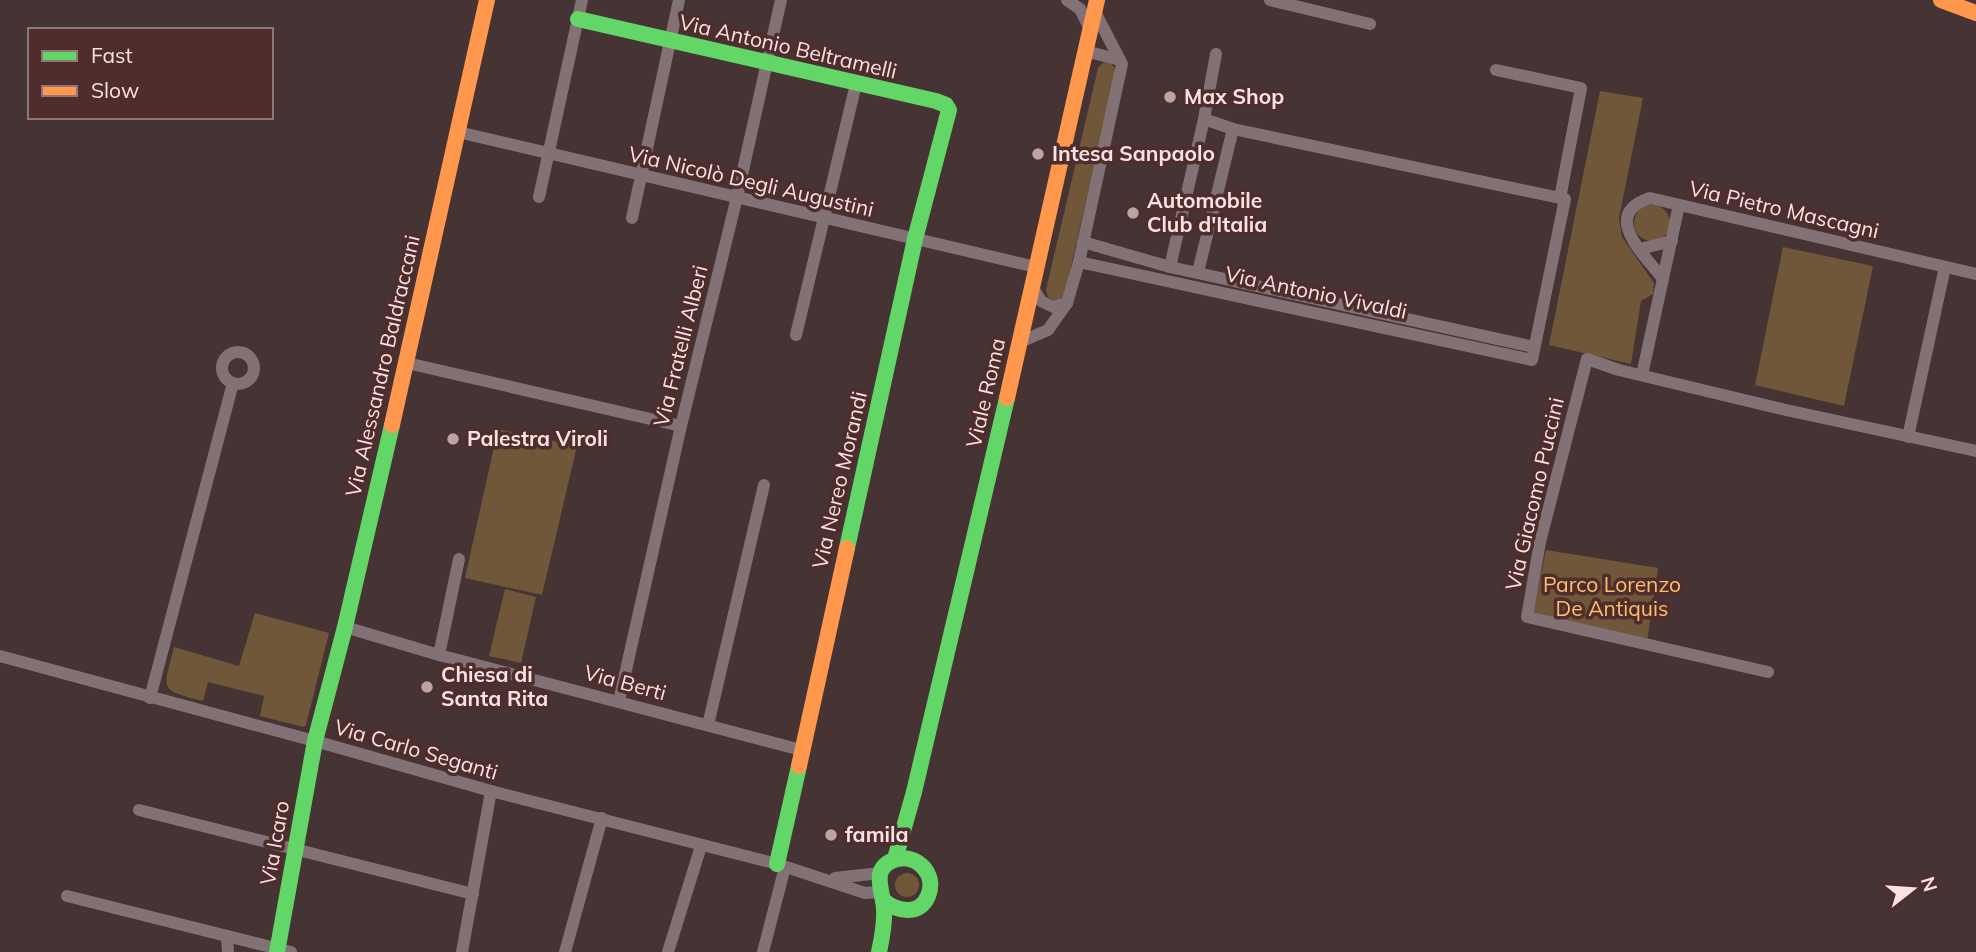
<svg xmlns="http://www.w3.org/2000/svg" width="1976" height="952" viewBox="0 0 1976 952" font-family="Mulish,sans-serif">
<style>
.green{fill:#705739}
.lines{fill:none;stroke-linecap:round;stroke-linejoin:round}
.street{stroke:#827175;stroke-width:12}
.fast{stroke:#63d668;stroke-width:16}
.slow{stroke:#ff974d;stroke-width:16}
.poi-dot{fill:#baa5a4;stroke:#4e2d2c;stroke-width:2.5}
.labels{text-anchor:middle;stroke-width:7;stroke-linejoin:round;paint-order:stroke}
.street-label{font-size:21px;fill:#f9e2e1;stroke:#4e2d2c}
.poi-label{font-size:21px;font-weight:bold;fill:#f9e2e1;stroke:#4e2d2c;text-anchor:start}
.park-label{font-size:21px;fill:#fac06c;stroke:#4e2d2c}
</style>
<rect width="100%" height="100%" fill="#463434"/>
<g class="green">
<polygon points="1109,62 1114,67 1115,73 1065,293 1061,299 1054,301 1048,297 1046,290 1098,68 1103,63"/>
<polygon points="1600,91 1643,98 1619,218 1622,237 1654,283 1653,294 1641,301 1631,364 1549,345"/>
<circle cx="1652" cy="223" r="18"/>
<polygon points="1783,247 1873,266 1844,406 1755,385"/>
<polygon points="498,429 577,446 542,595 465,578"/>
<polygon points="1546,550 1658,568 1647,642 1533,614"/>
<polygon points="505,589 536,597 521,663 489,656"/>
<path d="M255,613L329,633L306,725L303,727L260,716L264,696L208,682L203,701C158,689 163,691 174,647L239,666Z"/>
<circle cx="907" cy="885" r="12"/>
</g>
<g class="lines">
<g class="street">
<polyline points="1067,0 1080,9 1090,29"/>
<polyline points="1270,0 1370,24"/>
<polyline points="1085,51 1120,60"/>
<polyline points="1204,119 1216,54"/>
<polyline points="458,132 1036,267"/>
<polyline points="539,197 582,0"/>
<polyline points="632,218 679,0"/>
<polyline points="1083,242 1170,267 1534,347"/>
<polyline points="1640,249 1672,241"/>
<polyline points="1079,262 1532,360 1565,199 1560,198 1581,88 1496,70"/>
<polyline points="1170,267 1204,119 1233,129 1560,198"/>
<polyline points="1198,272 1233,129"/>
<path d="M1663,279C1644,254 1600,215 1650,198L1976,274"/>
<polyline points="1032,286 1041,301 1053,307 1067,303"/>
<polyline points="796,335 856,84"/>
<polyline points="1020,342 1048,330 1067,303 1079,262 1122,64 1094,10"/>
<circle cx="238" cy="368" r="16"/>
<polyline points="407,363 681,426"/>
<polyline points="1642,375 1679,205"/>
<polyline points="1908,437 1945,267"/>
<polyline points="345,627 439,655 801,750"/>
<polyline points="439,655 459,559"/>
<polyline points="0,656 322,743 491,791 777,864 865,893 879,892"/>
<polyline points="1768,672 1527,617 1540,542 1587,359 1619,370 1786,410 1976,451"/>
<polyline points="150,698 233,383"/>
<polyline points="619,701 681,426 737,197 781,0"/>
<polyline points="708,725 764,485"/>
<polyline points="139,810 473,894"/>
<polyline points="835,878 880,873"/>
<polyline points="67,896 291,952"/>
<polyline points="227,936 228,952"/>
<polyline points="462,952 491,791"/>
<polyline points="565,952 602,818"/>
<polyline points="668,952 701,846"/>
<polyline points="763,952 785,867"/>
</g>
<g class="fast">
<polyline points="578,19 936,101 946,105 949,110 915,239 847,548"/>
<polyline points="895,859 914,792 1007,398"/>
<polyline points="777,864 799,766"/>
<polyline points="277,952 315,741 345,627 392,425"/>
<path d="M879,952C882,938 885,923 884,909C883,890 869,867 897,859C918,854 937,875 928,896C920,916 897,912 883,900"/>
</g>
<g class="slow">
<polyline points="1941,0 1976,13"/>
<polyline points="1007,398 1097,0"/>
<polyline points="392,425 487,0"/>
<polyline points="799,766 847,548"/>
</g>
</g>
<g class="poi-dot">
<circle cx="1170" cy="97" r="7"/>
<circle cx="1038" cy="154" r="7"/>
<circle cx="1133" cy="213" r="7"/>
<circle cx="453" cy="439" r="7"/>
<circle cx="427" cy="687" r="7"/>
<circle cx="831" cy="835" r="7"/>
</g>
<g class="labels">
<g class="street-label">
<text transform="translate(788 47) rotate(13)" y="7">Via Antonio Beltramelli</text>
<text transform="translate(751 182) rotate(13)" y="7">Via Nicolò Degli Augustini</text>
<text transform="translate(1784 210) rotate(13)" y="7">Via Pietro Mascagni</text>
<text transform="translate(1316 293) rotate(12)" y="7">Via Antonio Vivaldi</text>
<text transform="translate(681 346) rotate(-76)" y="7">Via Fratelli Alberi</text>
<text transform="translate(383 366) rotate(-77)" y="7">Via Alessandro Baldraccani</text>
<text transform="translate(986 393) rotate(-77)" y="7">Viale Roma</text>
<text transform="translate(840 480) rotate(-77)" y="7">Via Nereo Morandi</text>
<text transform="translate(1535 494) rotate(-77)" y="7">Via Giacomo Puccini</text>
<text transform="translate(625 683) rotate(15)" y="7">Via Berti</text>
<text transform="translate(416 750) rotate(16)" y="7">Via Carlo Seganti</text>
<text transform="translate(275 843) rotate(-80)" y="7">Via Icaro</text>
</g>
<g class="poi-label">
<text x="1184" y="104">Max Shop</text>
<text x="1052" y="161">Intesa Sanpaolo</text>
<text x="1147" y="208">Automobile<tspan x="1147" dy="24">Club d'Italia</tspan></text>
<text x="467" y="446">Palestra Viroli</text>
<text x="441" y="682">Chiesa di<tspan x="441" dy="24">Santa Rita</tspan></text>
<text x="845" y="842">famila</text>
</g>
<g class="park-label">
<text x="1612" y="592">Parco Lorenzo<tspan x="1612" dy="24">De Antiquis</tspan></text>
</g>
</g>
<rect x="28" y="28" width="245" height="91" fill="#4e2d2c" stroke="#927574" stroke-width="2"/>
<rect x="42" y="51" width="35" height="10" fill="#63d668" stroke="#927574" stroke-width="2"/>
<text x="91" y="63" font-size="21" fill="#f9e2e1">Fast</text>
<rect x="42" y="86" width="35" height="10" fill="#ff974d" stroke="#927574" stroke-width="2"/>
<text x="91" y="98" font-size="21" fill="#f9e2e1">Slow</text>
<g transform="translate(1913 889) rotate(73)" stroke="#4e2d2c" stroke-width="5" paint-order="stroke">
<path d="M0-5L12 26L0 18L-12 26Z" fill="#f9e2e1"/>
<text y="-10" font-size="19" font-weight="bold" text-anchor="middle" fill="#f9e2e1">N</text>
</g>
</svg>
